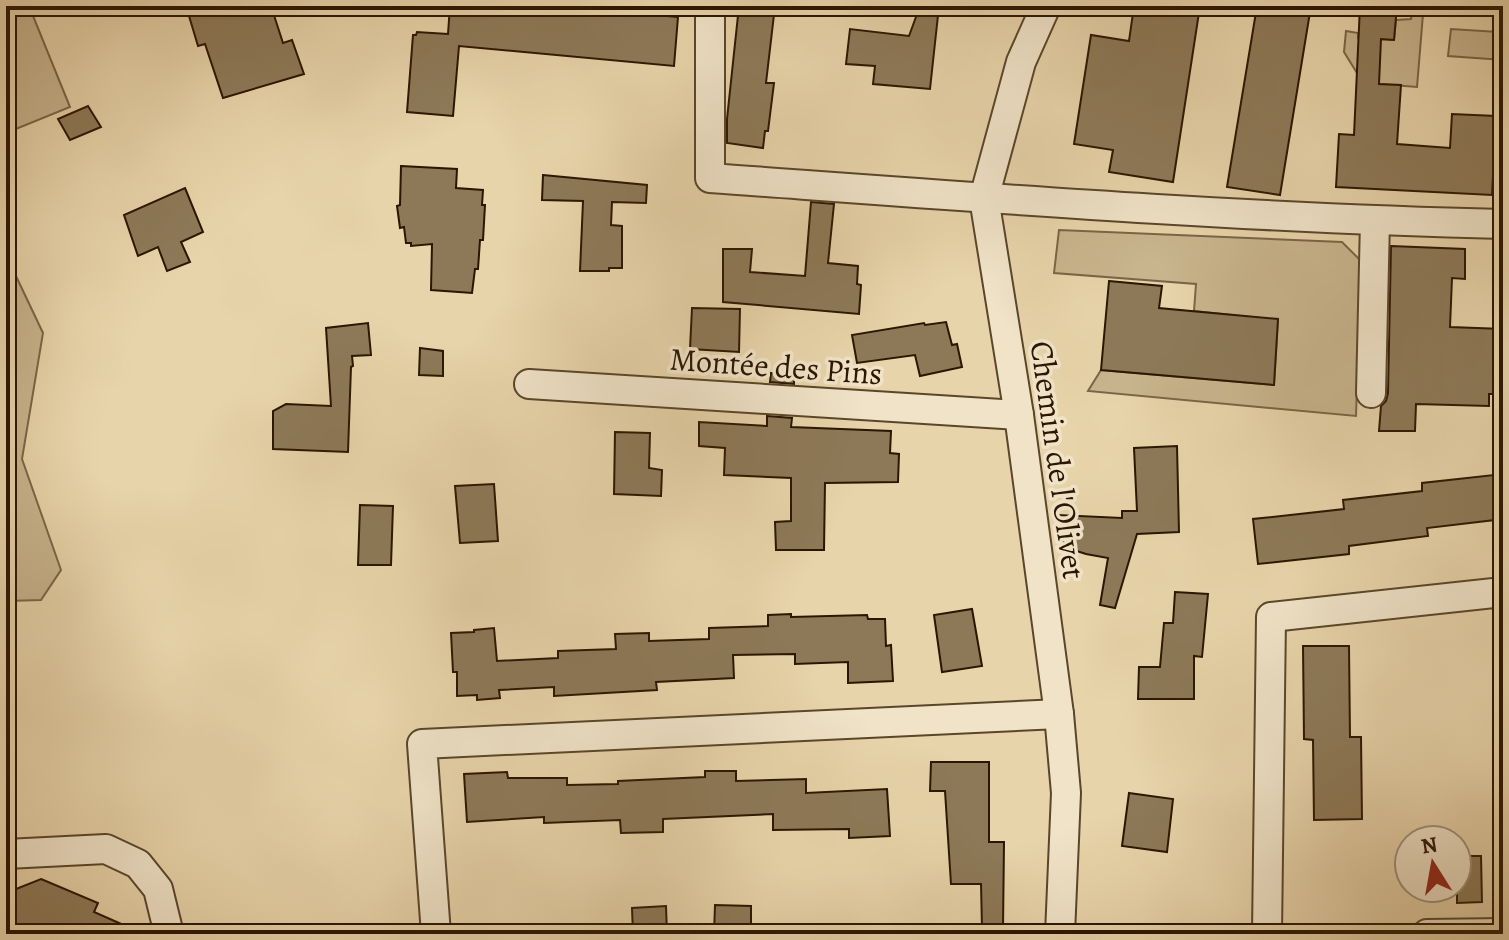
<svg xmlns="http://www.w3.org/2000/svg" width="1509" height="940" viewBox="0 0 1509 940" font-family="Alegreya,serif">
<style>
.green{fill:#c8b48d;stroke:#7a6546;stroke-width:2}
.building{fill:#8d7958;stroke:#2b1600;stroke-width:2}
.lines{fill:none;stroke-linecap:round;stroke-linejoin:round}
.minor-casing{stroke:#5a462a;stroke-width:32}
.minor{stroke:#f0e3c8;stroke-width:28}
.labels{text-anchor:middle;stroke-width:7;stroke-linejoin:round;paint-order:stroke}
.street-label{font-size:32px;fill:#2b1600;stroke:#f0e3c8}
</style>
<rect width="100%" height="100%" fill="#e8d4aa"/>
<filter id="stains"><feTurbulence type="fractalNoise" baseFrequency=".0025" numOctaves="4"/><feColorMatrix values="0 0 0 0 .2 0 0 0 0 .09 0 0 0 0 .02 0 0 0 .5 -.17"/></filter>
<radialGradient id="worn" r=".72"><stop offset=".6" stop-color="#630" stop-opacity="0"/><stop offset="1" stop-color="#630" stop-opacity=".3"/></radialGradient>
<g class="green">
<polygon points="6,6 29,6 70,107 6,133"/>
<polygon points="1412,12 1423,14 1417,87 1379,84 1379,75 1357,73 1344,52 1346,31 1358,33 1358,38 1394,40 1396,20 1411,19"/>
<polygon points="1499,21 1503,22 1503,60 1448,56 1451,29 1498,32"/>
<polygon points="1059,230 1342,242 1361,261 1356,416 1088,391 1101,370 1274,385 1278,320 1194,311 1196,284 1054,273"/>
<polygon points="6,255 43,333 22,459 61,570 41,600 6,601"/>
</g>
<g class="building">
<polygon points="186,6 271,6 283,43 292,40 304,74 223,98 205,44 198,46"/>
<polygon points="450,6 558,6 678,17 674,66 459,46 453,116 407,112 413,35 416,35 417,32 448,34"/>
<polygon points="739,6 775,6 766,83 774,83 768,131 765,131 763,148 727,143 727,119"/>
<polygon points="920,6 939,6 930,89 873,84 875,66 846,64 850,29 909,36"/>
<polygon points="1134,6 1200,6 1173,182 1109,172 1113,150 1074,144 1091,35 1129,41"/>
<polygon points="1257,6 1311,6 1280,195 1227,187"/>
<polygon points="1360,6 1397,6 1394,40 1381,39 1379,84 1401,85 1397,144 1450,148 1452,114 1496,116 1492,195 1336,187 1339,134 1354,135"/>
<polygon points="88,106 101,127 70,140 58,119"/>
<polygon points="401,166 457,169 456,188 483,190 482,205 485,205 483,240 480,240 478,269 475,269 472,293 431,290 432,244 411,246 411,243 406,243 404,227 400,228 397,206 400,205"/>
<polygon points="543,175 647,185 646,203 612,202 611,225 622,226 622,268 609,268 609,271 580,271 583,201 542,200"/>
<polygon points="185,188 203,232 181,242 190,262 167,271 158,247 138,256 124,215"/>
<polygon points="811,202 834,204 828,263 858,266 857,284 861,285 859,314 723,302 723,249 752,249 750,272 805,276"/>
<polygon points="1391,246 1465,249 1465,279 1452,278 1450,327 1503,329 1503,394 1489,394 1489,406 1416,404 1415,431 1379,431 1381,406 1386,401 1388,393"/>
<polygon points="1109,281 1162,286 1159,308 1278,319 1274,385 1101,370"/>
<polygon points="692,308 740,309 739,352 690,349"/>
<polygon points="946,322 952,345 957,344 962,367 920,376 915,355 857,363 852,335 924,323 925,325"/>
<polygon points="368,323 371,355 352,356 353,366 351,367 348,452 273,449 273,411 286,404 331,406 326,328"/>
<polygon points="420,348 443,351 443,376 419,375"/>
<polygon points="771,373 794,375 794,384 770,382"/>
<polygon points="767,416 792,418 791,427 891,431 890,453 899,454 898,482 825,483 824,550 776,550 775,522 791,521 791,478 724,475 725,448 699,446 699,422 767,426"/>
<polygon points="615,432 650,433 649,468 662,470 661,496 614,494"/>
<polygon points="1177,446 1179,532 1137,534 1115,608 1100,605 1108,558 1086,554 1064,547 1058,515 1122,518 1122,511 1137,511 1134,448"/>
<polygon points="1503,474 1503,519 1427,528 1428,536 1349,546 1349,554 1258,564 1253,519 1344,509 1343,500 1422,491 1422,483"/>
<polygon points="494,484 498,541 460,543 455,486"/>
<polygon points="360,505 393,506 391,565 358,565"/>
<polygon points="1175,592 1208,594 1202,657 1194,656 1194,699 1138,699 1139,667 1160,667 1164,623 1173,623"/>
<polygon points="972,609 982,666 942,672 934,615"/>
<polygon points="791,614 791,617 867,615 868,619 885,619 886,646 891,645 893,681 848,683 848,662 795,664 795,654 733,655 734,678 656,682 657,690 554,696 554,687 499,690 500,698 477,700 477,695 457,696 457,672 453,672 451,633 474,632 474,630 494,628 497,661 558,658 558,651 616,649 615,634 649,633 649,641 709,639 709,628 768,626 768,615"/>
<polygon points="1303,646 1349,646 1350,737 1361,737 1362,819 1314,820 1313,740 1304,739"/>
<polygon points="931,762 989,762 989,842 1004,842 1003,928 982,928 981,884 951,884 945,791 930,791"/>
<polygon points="705,771 736,771 736,781 806,779 806,793 887,789 890,836 849,838 849,829 773,830 773,814 663,819 663,832 621,833 620,820 544,823 544,817 467,822 464,774 507,772 508,778 567,778 567,785 618,784 618,781 705,777"/>
<polygon points="1129,793 1173,799 1167,852 1122,846"/>
<polygon points="1457,856 1481,856 1482,902 1457,903"/>
<polygon points="41,879 98,903 94,912 144,934 6,934 6,893"/>
<polygon points="715,905 751,906 751,934 714,934"/>
<polygon points="666,906 667,934 633,934 632,908"/>
</g>
<g class="lines">
<defs>
<g id="minor">
<path d="M710,6V178C974,197 1238,218 1503,224"/>
<polyline points="1046,6 1021,62 984,198 1019,415 1059,714 1066,793 1060,934"/>
<polyline points="529,384 1019,415"/>
<polyline points="1371,393 1375,221"/>
<polyline points="6,854 106,849 138,864 158,889 169,934"/>
<polyline points="436,934 422,744 1059,714"/>
<polyline points="1267,934 1271,617 1503,592"/>
<polyline points="1427,934 1503,933"/>
</g>
</defs>
<use href="#minor" class="minor-casing"/>
<use href="#minor" class="minor"/>
</g>
<g class="labels">
<g class="street-label">
<text transform="translate(776 366) rotate(4)" y="11">Montée des Pins</text>
<text transform="translate(1058 460) rotate(82)" y="11">Chemin de l'Olivet</text>
</g>
</g>
<rect width="1509" height="940" fill="none" stroke="#e8d4aa" stroke-width="32"/>
<rect x="8" y="8" width="1493" height="924" fill="none" stroke="#2b1600" stroke-width="4"/>
<rect x="16" y="16" width="1477" height="908" fill="none" stroke="#2b1600" stroke-width="2"/>
<g transform="translate(1433 864) rotate(349)"><circle r="38" fill="#f0e3c8" stroke="#a19178" stroke-width="2"/>
<path d="M0-6L14 30L0 20L-14 30Z" fill="#8f2418"/>
<text y="-12" font-size="22" font-weight="bold" text-anchor="middle" fill="#2b1600">N</text>
</g>
<rect width="100%" height="100%" filter="url(#stains)"/>
<rect width="100%" height="100%" fill="url(#worn)"/>
</svg>
